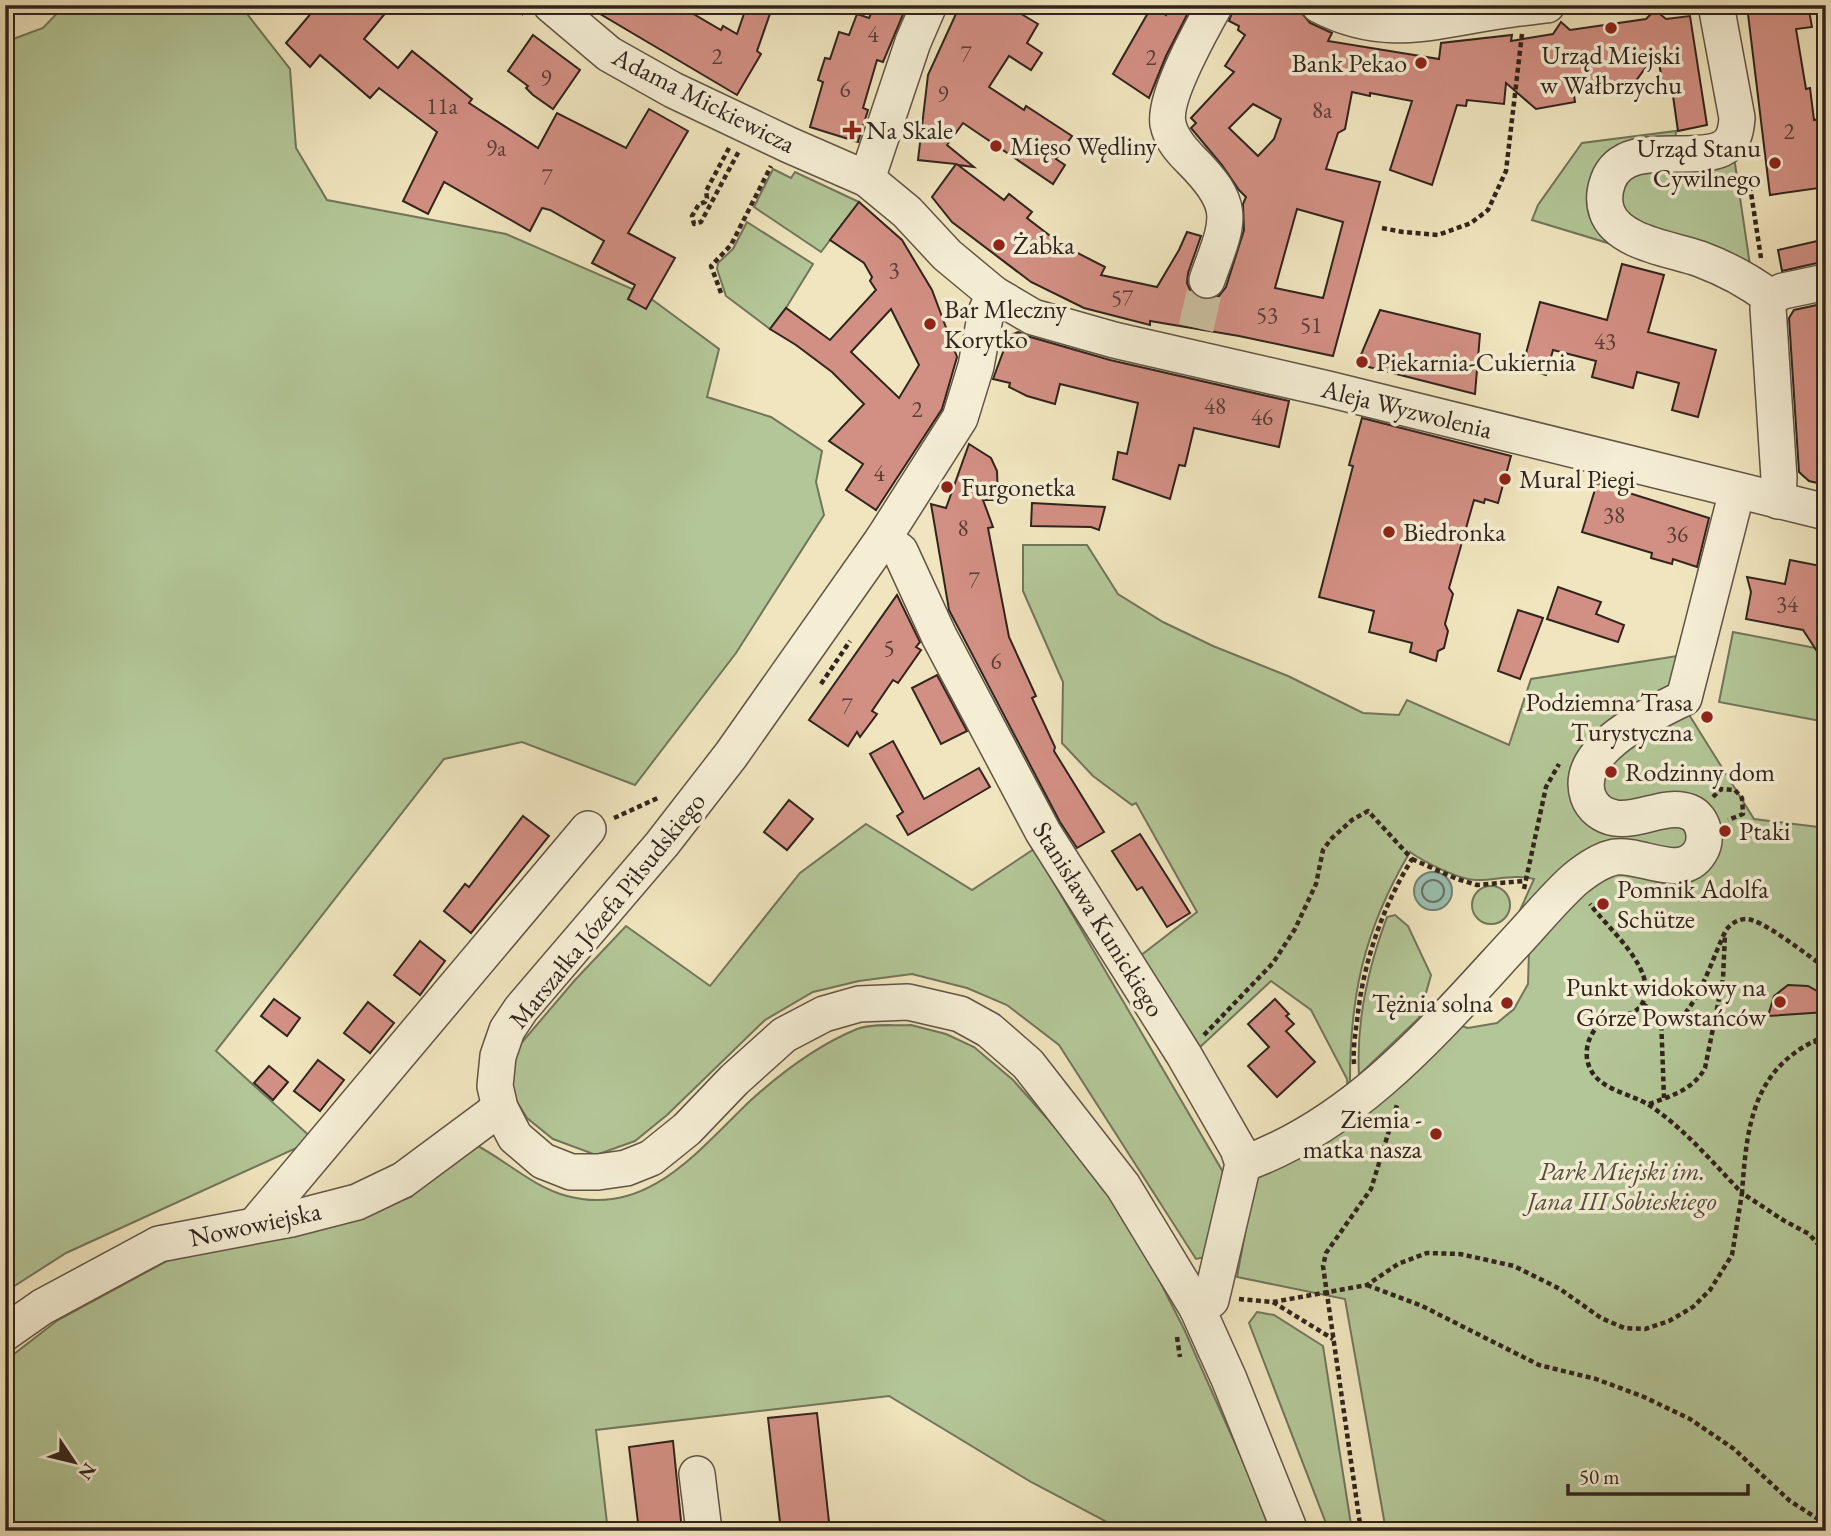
<svg xmlns="http://www.w3.org/2000/svg" width="1831" height="1536" viewBox="0 0 1831 1536" font-family="'EB Garamond',serif">
<style>
.green{fill:#b3c697;stroke:#72755a;stroke-width:2;fill-rule:evenodd}
.water{fill:#9abfb0;stroke:#708175;stroke-width:2}
.lines{fill:none;stroke-linecap:round;stroke-linejoin:round}
.shore{stroke:#667266;stroke-width:2}
.building{fill:#d28f83;stroke:#31241d;stroke-width:2;fill-rule:evenodd}
.minor-tunnel{stroke:#cabe9e;stroke-width:35;stroke-dasharray:35 18;stroke-linecap:butt}
.minor-casing{stroke:#615445;stroke-width:38}
.path{stroke:#31241d;stroke-width:4.5;stroke-dasharray:5 3.5;stroke-linecap:butt}
.minor{stroke:#f5eed5;stroke-width:35}
.poi-dot{fill:#8f2418;stroke:#f5eed5;stroke-width:2.5}
.labels{text-anchor:middle;stroke-width:7;stroke-linejoin:round;paint-order:stroke}
.number-label{font-size:23px;fill:#593f36}
.poi-label{font-size:26px;fill:#31241d;stroke:#f5eed5;text-anchor:start}
.street-label{font-size:26px;fill:#31241d;stroke:#f5eed5}
.park-label{font-size:26px;font-style:italic;fill:#524c3c;stroke:#f5eed5}
</style>
<rect width="100%" height="100%" fill="#f0e5be"/>
<filter id="stains"><feTurbulence type="fractalNoise" baseFrequency=".00286" numOctaves="4"/><feColorMatrix values="0 0 0 0 .2 0 0 0 0 .09 0 0 0 0 .02 0 0 0 .5 -.17"/></filter>
<radialGradient id="worn" r=".72"><stop offset=".6" stop-color="#630" stop-opacity="0"/><stop offset="1" stop-color="#630" stop-opacity=".3"/></radialGradient>
<g class="green">
<polygon points="65,5 240,5 290,69 296,148 327,200 506,234 646,295 719,349 707,397 771,417 822,451 816,482 824,515 736,653 635,785 522,742 444,759 216,1051 314,1140 66,1253 5,1292 5,42 43,28"/>
<polygon points="1676,131 1675,141 1613,154 1621,247 1532,220 1538,205 1582,143"/>
<polygon points="1734,157 1751,272 1630,222 1616,190 1624,176"/>
<polygon points="773,169 791,178 795,172 859,202 821,252 754,207"/>
<polygon points="747,222 813,264 786,308 770,329 726,296 717,269 718,263 733,249"/>
<path d="M1023,545H1087L1118,594L1163,622L1213,646L1288,676L1363,713L1399,715L1407,700L1509,745L1531,679L1703,652L1688,713L1754,819L1826,828V1531H1386L1345,1299L1237,1277L1260,1152L1348,1099L1347,1079L1311,1010L1271,981L1198,1049L1140,956L1197,912L1136,803L1132,805L1093,776L1062,743L1063,682L1023,591ZM1410,852C1424,862 1461,881 1478,880C1497,880 1514,874 1534,879L1513,926L1529,950L1528,984L1514,1009L1497,1023L1468,1028L1443,1020L1350,1089C1349,999 1363,931 1410,852Z"/>
<polygon points="1733,632 1826,650 1826,722 1719,702"/>
<polygon points="866,824 972,890 1034,849 1230,1184 1210,1256 1196,1259 1059,1045 1007,1005 967,988 912,974 859,981 813,992 765,1020 667,1115 635,1141 596,1155 553,1139 527,1118 512,1094 512,1054 575,980 626,926 710,986 800,873"/>
<circle cx="1491" cy="905" r="19"/>
<path d="M1395,915L1408,926L1431,975L1419,1018L1359,1075C1356,1020 1368,968 1387,917Z"/>
<path d="M911,1025L946,1034L974,1047L1013,1080L1117,1197L1184,1329L1254,1486L1270,1531H1124L1031,1482L889,1396L596,1430L608,1531H5V1361L58,1320L176,1256L385,1206L411,1197L453,1155L474,1144C506,1160 531,1186 567,1196C648,1218 699,1149 751,1100C782,1072 818,1045 857,1029C872,1023 895,1026 911,1025Z"/>
<polygon points="1257,1312 1274,1315 1323,1346 1352,1531 1329,1531 1249,1323"/>
</g>
<circle class="water" cx="1433" cy="891" r="19"/>
<g class="lines">
<circle class="shore" cx="1433" cy="891" r="11"/>
</g>
<g class="building">
<polygon points="318,5 392,5 364,39 398,68 412,51 472,99 469,103 538,148 557,113 626,148 649,109 688,131 628,233 675,258 646,309 628,299 635,285 592,263 604,241 550,210 542,208 530,231 444,182 428,214 403,201 437,132 379,88 370,98 320,55 310,67 286,43"/>
<polygon points="585,5 678,5 721,30 723,26 737,34 747,5 773,5 757,51 761,54 737,95"/>
<polygon points="875,5 907,5 883,62 877,60 863,108 868,110 858,142 810,127 823,82 818,80 825,58 830,59 839,32 849,35 857,14 869,18"/>
<path d="M960,5H1006L1038,24L1027,43L1042,53L1031,70L1009,56L989,87L1024,110L1026,106L1072,136L1056,159L1065,165L1053,184L963,123L947,145L974,167L958,165L1004,200L1009,194L1032,212L1027,218L1062,245L1105,267L1101,275L1157,287L1179,250L1187,232L1201,236L1188,273L1187,283L1191,292L1201,299L1211,300L1219,296L1226,287L1244,230L1243,204L1246,197L1239,190L1222,165L1191,128L1196,123L1191,118L1234,72L1225,66L1245,35L1238,30L1239,26L1229,21L1235,5H1288L1301,12L1310,23L1332,33L1328,41L1439,59L1441,43L1512,35L1511,41L1553,34L1561,22L1570,30L1646,19L1655,10L1666,19L1690,16L1707,125L1678,131L1672,89L1664,91L1657,52L1635,82L1598,87L1571,75L1575,102L1536,109L1506,83L1504,104L1467,100L1466,106L1457,105L1432,185L1390,170L1412,101L1370,93V96L1352,92L1345,129L1338,133L1326,169L1380,182L1333,356L1239,336L1150,321V325L1084,308L1031,282L952,222L932,197L956,164L918,160L928,75ZM1253,104L1281,119L1274,139L1258,156L1229,128ZM1297,209L1343,222L1323,298L1275,288Z"/>
<polygon points="1171,5 1192,5 1166,56 1149,98 1113,74 1152,6 1166,15"/>
<polygon points="1754,5 1808,5 1812,27 1796,29 1806,89 1810,88 1814,120 1820,119 1823,140 1826,140 1826,187 1770,195 1748,14"/>
<polygon points="533,35 580,70 553,109 533,95 526,88 528,86 508,71"/>
<path d="M859,202L902,240L932,290L957,357L942,409L876,510L846,490L863,464L829,441L864,404L832,372L796,345L770,329L786,308L830,340L876,290L870,281L872,277L864,263L830,240ZM891,309L919,365L899,398L851,352Z"/>
<polygon points="1826,239 1826,261 1782,271 1778,250"/>
<polygon points="1622,264 1664,275 1648,332 1716,350 1698,417 1672,410 1679,383 1637,372 1633,388 1592,377 1596,361 1553,350 1546,375 1522,368 1540,302 1607,320"/>
<polygon points="1826,303 1826,485 1809,481 1799,472 1789,318 1794,310"/>
<polygon points="1380,310 1480,334 1475,394 1357,364"/>
<polygon points="1018,332 1027,336 1110,360 1289,401 1279,447 1194,428 1185,466 1179,465 1170,499 1113,479 1118,452 1127,454 1138,403 1060,384 1055,404 1027,396 1009,387 1010,383 993,379 1009,336"/>
<polygon points="1362,418 1511,456 1498,503 1485,499 1484,503 1474,500 1449,588 1453,594 1445,624 1448,631 1444,648 1438,651 1436,661 1410,652 1412,643 1369,632 1374,611 1319,597 1353,466 1349,465"/>
<polygon points="969,444 991,458 997,471 998,500 983,500 993,527 988,528 1009,637 1036,696 1032,698 1055,747 1054,751 1104,832 1077,848 1060,822 949,610 931,504 946,508"/>
<polygon points="1597,483 1709,518 1697,567 1673,559 1672,564 1651,558 1652,553 1582,532"/>
<polygon points="1032,503 1105,507 1099,530 1091,527 1031,526"/>
<polygon points="1790,560 1826,567 1826,665 1803,630 1746,619 1751,592 1747,577 1785,584"/>
<polygon points="1558,587 1601,602 1596,614 1624,625 1618,642 1547,619"/>
<polygon points="897,595 920,642 916,647 921,650 898,683 893,680 872,711 877,714 860,737 857,732 848,746 809,720"/>
<polygon points="1518,610 1543,618 1520,679 1498,671"/>
<polygon points="937,675 967,731 941,744 912,688"/>
<polygon points="893,741 924,799 979,768 990,787 908,835 897,816 903,812 870,754"/>
<polygon points="789,800 813,819 787,850 764,832"/>
<polygon points="523,816 549,836 471,933 444,911 465,884 469,887"/>
<polygon points="1140,834 1190,913 1167,927 1142,887 1137,890 1112,851"/>
<polygon points="420,941 445,961 420,995 394,975"/>
<polygon points="1788,985 1808,986 1817,991 1826,1001 1826,1012 1768,1016 1774,996"/>
<polygon points="274,999 300,1018 287,1036 261,1016"/>
<polygon points="1275,999 1289,1014 1286,1016 1294,1024 1286,1031 1315,1062 1277,1097 1248,1066 1269,1047 1248,1024"/>
<polygon points="368,1002 394,1023 370,1053 344,1033"/>
<polygon points="318,1060 344,1080 320,1111 294,1091"/>
<polygon points="269,1066 288,1082 273,1100 254,1083"/>
<polygon points="817,1413 830,1531 781,1531 768,1418"/>
<polygon points="673,1441 682,1531 639,1531 629,1447"/>
</g>
<g class="lines">
<polyline class="minor-tunnel" points="1196,328 1207,280"/>
<defs>
<g id="minor">
<polyline points="551,5 609,54 673,90 789,145 867,179 907,212 947,255 994,294 1033,317 1114,340 1328,389 1826,512"/>
<path d="M1319,5C1384,39 1432,21 1499,11C1515,8 1531,7 1547,5"/>
<path d="M1716,5L1737,118C1736,131 1734,143 1721,149C1690,163 1624,138 1608,181C1604,192 1603,201 1607,212C1618,243 1672,249 1700,259C1724,268 1749,281 1770,297"/>
<polyline points="867,179 913,42 929,5"/>
<path d="M1207,280C1228,221 1239,208 1191,160C1181,150 1171,139 1168,124C1163,98 1201,30 1215,5"/>
<polyline points="994,294 986,312 976,366 960,418 883,539 731,755 662,844 521,1009 507,1030 498,1056 495,1086 500,1108 515,1137 543,1161 571,1172 598,1172 626,1168 651,1158 687,1129 734,1080 784,1035 824,1014 859,1004 908,1002 960,1014 989,1030 1028,1064 1123,1186 1197,1308 1229,1379 1290,1531"/>
<polyline points="1770,297 1768,308 1779,478 1778,501"/>
<polyline points="1770,297 1783,291 1826,282"/>
<polyline points="883,539 900,551 939,636 1043,832 1184,1055 1238,1149 1243,1164 1211,1300 1197,1308"/>
<path d="M1243,1164C1355,1124 1434,1031 1512,946C1533,924 1552,900 1574,880C1586,870 1600,860 1615,857C1641,853 1682,882 1700,852C1708,839 1704,818 1689,812C1666,803 1639,822 1615,818C1603,816 1592,808 1588,796C1573,749 1652,714 1684,698L1737,491"/>
<polyline points="255,1225 588,829"/>
<polyline points="5,1333 42,1307 159,1244 291,1219 357,1202 403,1180 500,1108"/>
<polyline points="697,1474 704,1531"/>
</g>
</defs>
<use href="#minor" class="minor-casing"/>
<g class="path">
<polyline points="514,5 524,14"/>
<polyline points="729,148 706,191 707,198 705,202 699,204 692,216 694,224 701,222 739,151"/>
<polyline points="1750,186 1761,258"/>
<polyline points="1382,228 1403,232 1438,235 1471,223 1488,210 1506,171 1522,34"/>
<polyline points="721,293 711,266 731,245 771,166"/>
<polyline points="821,684 850,641"/>
<polyline points="1713,797 1721,789 1735,790 1742,798 1743,814 1728,820"/>
<polyline points="614,818 660,797"/>
<polyline points="1412,859 1457,879 1477,885 1524,881"/>
<polyline points="1524,889 1546,787 1559,764"/>
<path d="M1643,1004L1661,1017L1676,1022C1699,1005 1713,956 1726,930C1731,924 1736,920 1745,919C1762,918 1809,957 1826,968"/>
<polyline points="1661,1017 1664,1098"/>
<path d="M1204,1035L1273,963L1295,929L1316,884L1323,850L1331,839L1352,820L1368,811L1412,859C1382,908 1363,963 1357,1021C1355,1035 1353,1049 1354,1064"/>
<path d="M1826,1036C1753,1065 1747,1123 1742,1193L1783,1220L1809,1234L1826,1253"/>
<polyline points="1814,1041 1826,1047"/>
<path d="M1649,1104C1671,1096 1693,1090 1705,1068L1723,979L1725,934"/>
<polyline points="1367,1285 1422,1306 1539,1365 1596,1379 1644,1397 1690,1419 1734,1449 1790,1501 1826,1524"/>
<path d="M1239,1299L1273,1302L1367,1285L1398,1264L1427,1253L1460,1254L1514,1266L1560,1289L1601,1318L1624,1328L1645,1329L1669,1321L1693,1307L1710,1290L1732,1255L1742,1193C1713,1163 1685,1129 1649,1105C1630,1093 1598,1090 1589,1066C1583,1051 1589,1032 1602,1023C1615,1014 1636,1018 1643,1002C1658,969 1607,928 1590,904"/>
<polyline points="1273,1302 1333,1339"/>
<polyline points="1177,1337 1180,1357"/>
<polyline points="1361,1531 1323,1266 1326,1253 1371,1189 1397,1105"/>
</g>
<use href="#minor" class="minor"/>
</g>
<g class="poi-dot">
<circle cx="1611" cy="28" r="7"/>
<circle cx="1421" cy="63" r="7"/>
<path d="M848.5 119.5h7v7h7v7h-7v7h-7v-7h-7v-7h7z"/>
<circle cx="996" cy="146" r="7"/>
<circle cx="1775" cy="163" r="7"/>
<circle cx="999" cy="245" r="7"/>
<circle cx="930" cy="324" r="7"/>
<circle cx="1362" cy="362" r="7"/>
<circle cx="1505" cy="479" r="7"/>
<circle cx="947" cy="487" r="7"/>
<circle cx="1389" cy="532" r="7"/>
<circle cx="1707" cy="717" r="7"/>
<circle cx="1611" cy="772" r="7"/>
<circle cx="1725" cy="831" r="7"/>
<circle cx="1603" cy="904" r="7"/>
<circle cx="1780" cy="1002" r="7"/>
<circle cx="1507" cy="1003" r="7"/>
<circle cx="1436" cy="1134" r="7"/>
</g>
<g class="labels">
<g class="number-label">
<text x="873" y="42">4</text>
<text x="966" y="62">7</text>
<text x="717" y="64">2</text>
<text x="1151" y="65">2</text>
<text x="546" y="86">9</text>
<text x="845" y="97">6</text>
<text x="943" y="102">9</text>
<text x="442" y="114">11a</text>
<text x="1322" y="118">8a</text>
<text x="1789" y="139">2</text>
<text x="496" y="156">9a</text>
<text x="547" y="185">7</text>
<text x="894" y="278">3</text>
<text x="1122" y="306">57</text>
<text x="1267" y="323">53</text>
<text x="1311" y="333">51</text>
<text x="1605" y="349">43</text>
<text x="1215" y="414">48</text>
<text x="917" y="417">2</text>
<text x="1262" y="425">46</text>
<text x="879" y="481">4</text>
<text x="1614" y="523">38</text>
<text x="963" y="536">8</text>
<text x="1677" y="542">36</text>
<text x="974" y="588">7</text>
<text x="1787" y="612">34</text>
<text x="889" y="656">5</text>
<text x="996" y="669">6</text>
<text x="847" y="714">7</text>
</g>
<g class="poi-label">
<text x="1611" y="64" text-anchor="middle">Urząd Miejski<tspan x="1611" dy="30">w Wałbrzychu</tspan></text>
<text x="1407" y="72" text-anchor="end">Bank Pekao</text>
<text x="866" y="139">Na Skale</text>
<text x="1010" y="155">Mięso Wędliny</text>
<text x="1761" y="157" text-anchor="end">Urząd Stanu<tspan x="1761" dy="30">Cywilnego</tspan></text>
<text x="1013" y="254">Żabka</text>
<text x="944" y="318">Bar Mleczny<tspan x="944" dy="30">Korytko</tspan></text>
<text x="1376" y="371">Piekarnia-Cukiernia</text>
<text x="1519" y="488">Mural Piegi</text>
<text x="961" y="496">Furgonetka</text>
<text x="1403" y="541">Biedronka</text>
<text x="1693" y="711" text-anchor="end">Podziemna Trasa<tspan x="1693" dy="30">Turystyczna</tspan></text>
<text x="1625" y="781">Rodzinny dom</text>
<text x="1739" y="840">Ptaki</text>
<text x="1617" y="898">Pomnik Adolfa<tspan x="1617" dy="30">Schütze</tspan></text>
<text x="1766" y="996" text-anchor="end">Punkt widokowy na<tspan x="1766" dy="30">Górze Powstańców</tspan></text>
<text x="1493" y="1012" text-anchor="end">Tężnia solna</text>
<text x="1422" y="1128" text-anchor="end">Ziemia -<tspan x="1422" dy="30">matka nasza</tspan></text>
</g>
<g class="street-label">
<text transform="translate(704 100) rotate(27)" y="9">Adama Mickiewicza</text>
<text transform="translate(1407 409) rotate(14)" y="9">Aleja Wyzwolenia</text>
<text transform="translate(607 910) rotate(-51)" y="9">Marszałka Józefa Piłsudskiego</text>
<text transform="translate(1099 919) rotate(58)" y="9">Stanisława Kunickiego</text>
<text transform="translate(255 1224) rotate(-12)" y="9">Nowowiejska</text>
</g>
<g class="park-label">
<text x="1622" y="1180">Park Miejski im.<tspan x="1622" dy="30">Jana III Sobieskiego</tspan></text>
</g>
</g>
<rect width="1831" height="1536" fill="none" stroke="#f0e5be" stroke-width="28"/>
<rect x="7" y="7" width="1817" height="1522" fill="none" stroke="#31241d" stroke-width="3.5"/>
<rect x="14" y="14" width="1803" height="1508" fill="none" stroke="#31241d" stroke-width="2"/>
<g transform="translate(74 1462) rotate(125)" stroke="#f5eed5" stroke-width="5" paint-order="stroke">
<path d="M0-5L12 26L0 18L-12 26Z" fill="#31241d"/>
<text y="-10" font-size="19" font-weight="bold" text-anchor="middle" fill="#31241d">N</text>
</g>
<path d="M1568 1484v10h180v-10" fill="none" stroke="#31241d" stroke-width="3.5"/>
<text x="1579" y="1484" font-size="21" fill="#31241d" stroke="#f5eed5" stroke-width="5" paint-order="stroke">50 m</text>
<rect width="100%" height="100%" filter="url(#stains)"/>
<rect width="100%" height="100%" fill="url(#worn)"/>
</svg>
